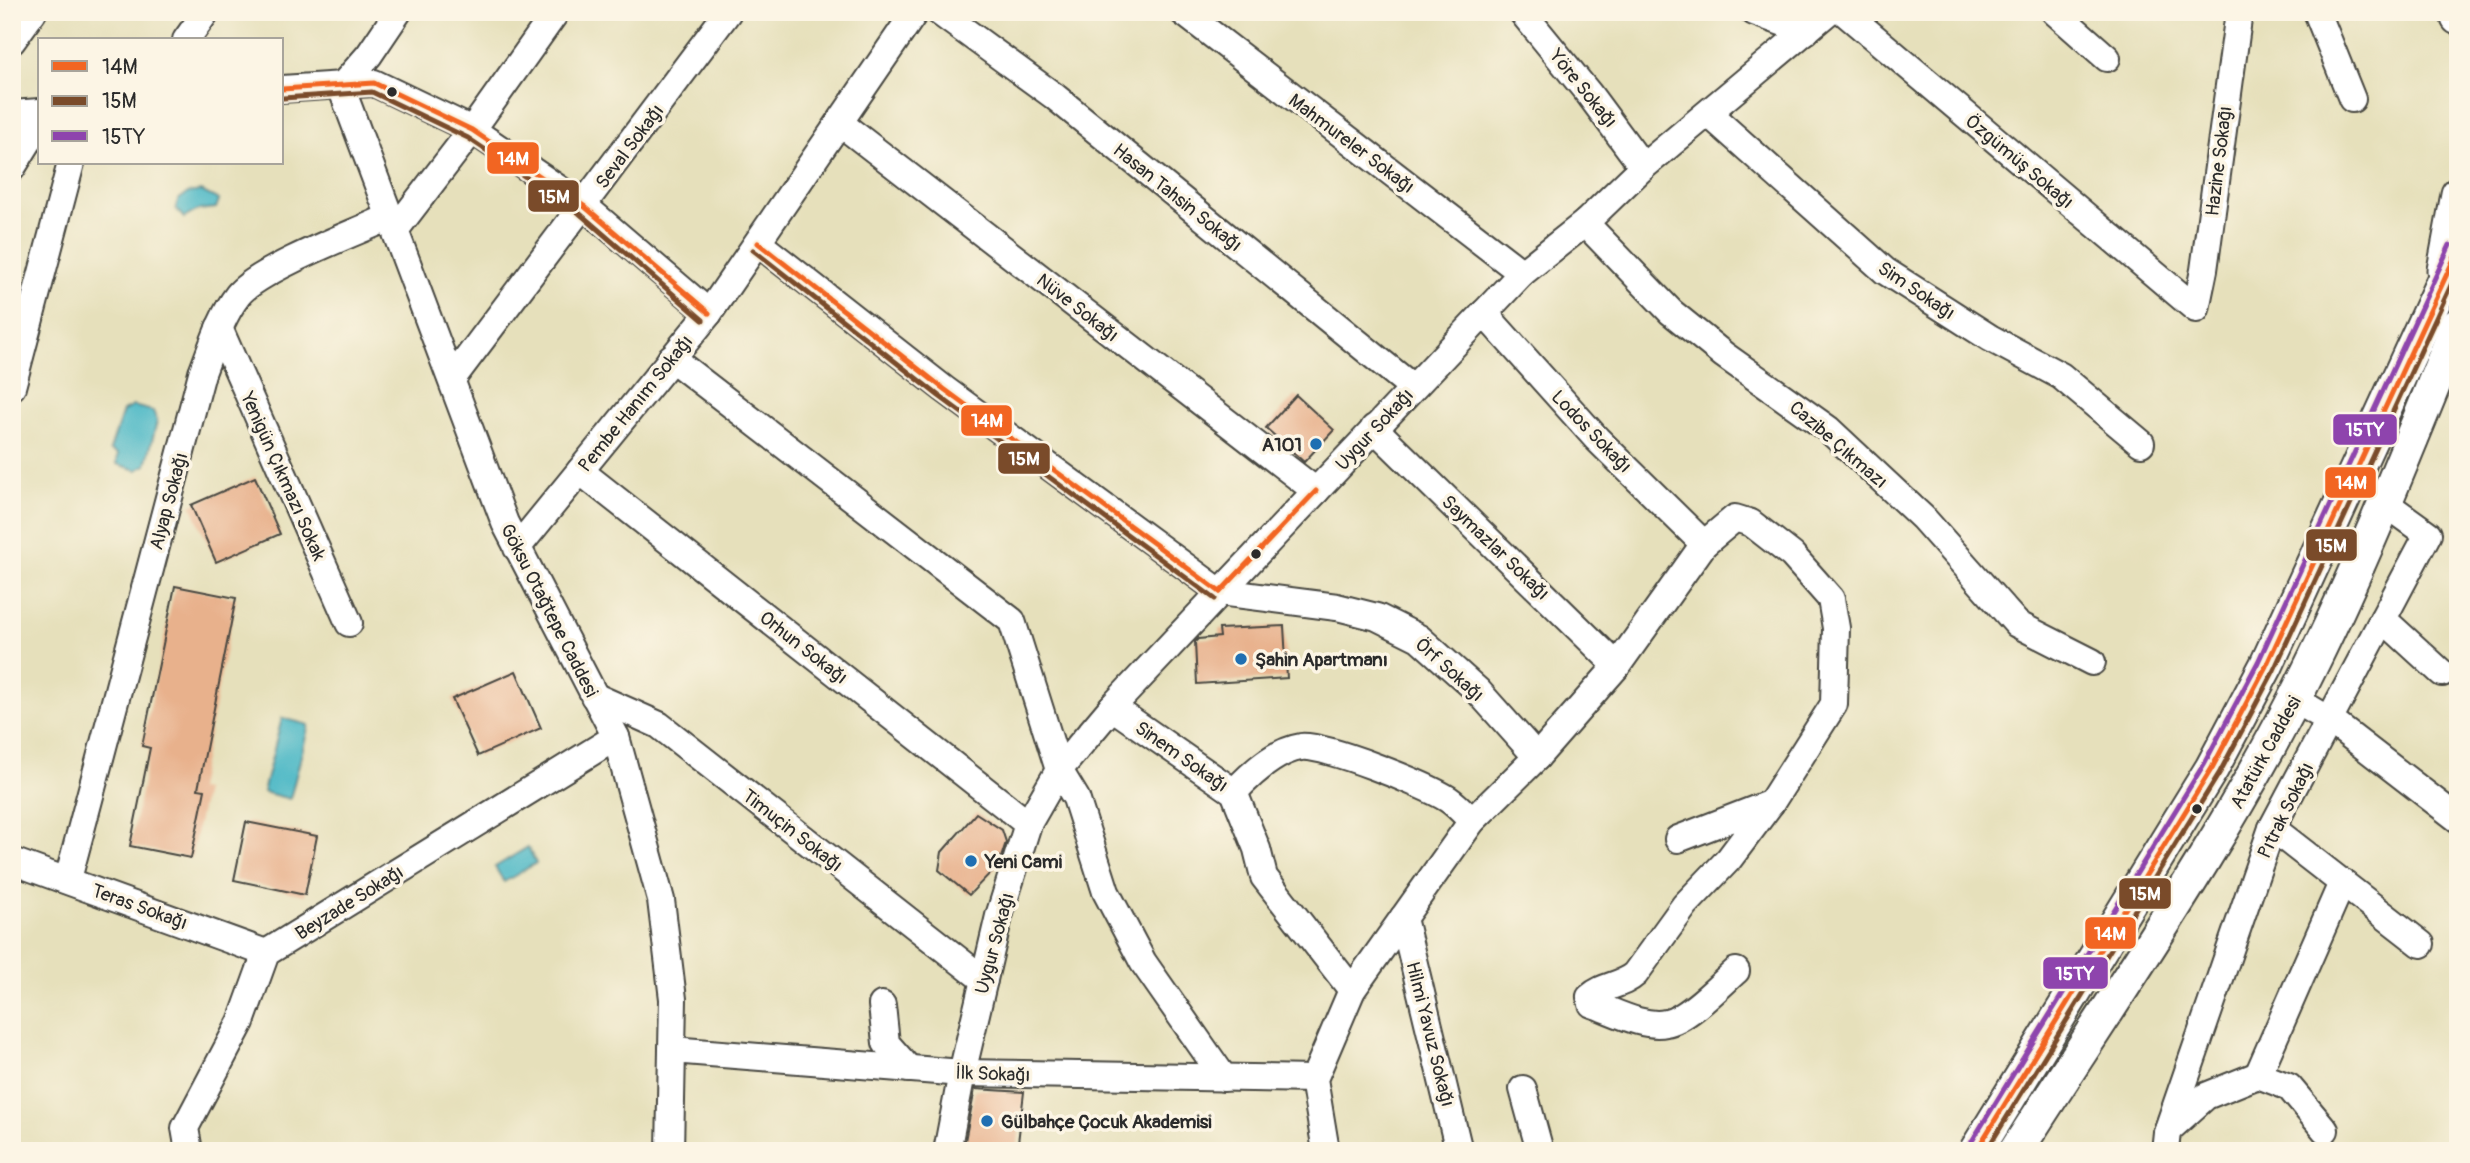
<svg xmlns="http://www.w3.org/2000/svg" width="2470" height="1163" viewBox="0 0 2470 1163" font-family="Pangolin,sans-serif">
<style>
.water{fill:#4bb8c6;stroke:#3b7278;stroke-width:2}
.building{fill:#e8b18c}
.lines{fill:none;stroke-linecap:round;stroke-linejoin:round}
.minor-casing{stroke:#474641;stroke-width:30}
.major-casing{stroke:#474641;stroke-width:37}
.minor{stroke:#fff;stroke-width:26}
.major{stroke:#fff;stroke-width:33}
.bus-1-casing{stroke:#fcf5e5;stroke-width:10}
.bus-2-casing{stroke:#fcf5e5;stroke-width:10}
.bus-3-casing{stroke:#fcf5e5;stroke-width:10}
.bus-1{stroke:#f26522;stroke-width:5}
.bus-2{stroke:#7a4b2a;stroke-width:5}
.bus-3{stroke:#8e44ad;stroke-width:5}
.bus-dot{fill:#2b2b2b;stroke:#fcf5e5;stroke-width:2.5}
.poi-dot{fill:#1f6fb2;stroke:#fcf5e5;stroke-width:2.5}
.labels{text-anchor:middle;stroke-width:7;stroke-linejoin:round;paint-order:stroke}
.street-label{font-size:19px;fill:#2b2b2b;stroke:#fcf5e5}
.poi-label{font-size:19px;font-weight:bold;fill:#2b2b2b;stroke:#fcf5e5;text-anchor:start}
.line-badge{stroke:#fcf5e5;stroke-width:2.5}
.badge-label{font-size:19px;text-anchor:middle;font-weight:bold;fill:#fff}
</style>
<rect width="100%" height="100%" fill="#fcf5e5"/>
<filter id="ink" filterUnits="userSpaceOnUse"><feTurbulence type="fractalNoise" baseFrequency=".0143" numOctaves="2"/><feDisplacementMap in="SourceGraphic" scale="14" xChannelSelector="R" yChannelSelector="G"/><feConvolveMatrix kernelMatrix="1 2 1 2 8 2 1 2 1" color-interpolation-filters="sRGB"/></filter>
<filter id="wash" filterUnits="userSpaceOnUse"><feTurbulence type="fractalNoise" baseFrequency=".00686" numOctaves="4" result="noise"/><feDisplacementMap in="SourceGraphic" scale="28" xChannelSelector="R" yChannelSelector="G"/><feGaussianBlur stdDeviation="1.57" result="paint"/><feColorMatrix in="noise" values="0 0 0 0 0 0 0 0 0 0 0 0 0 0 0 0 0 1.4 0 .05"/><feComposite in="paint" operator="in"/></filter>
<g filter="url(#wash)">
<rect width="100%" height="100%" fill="#e6e0bb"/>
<g class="water">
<polygon points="201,191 219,200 216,208 198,210 184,218 176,209 178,200 188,193"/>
<polygon points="133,406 153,411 157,421 146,465 137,470 117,464 118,454 110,450 123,411"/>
<polygon points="282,718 309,725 290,799 263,792"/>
<polygon points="528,847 536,863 504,882 495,867"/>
</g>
<g id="blocks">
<g class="building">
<polygon points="1296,395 1334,430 1304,462 1266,428"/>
<polygon points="255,477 280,534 216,562 191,505"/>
<polygon points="175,586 236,598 198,789 205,790 191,858 130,846 150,748 142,746"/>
<polygon points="1284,626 1287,678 1197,684 1195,642 1198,639 1220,637 1219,629"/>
<polygon points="516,671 541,728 478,756 452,699"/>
<polygon points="976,813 1002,830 1006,842 999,864 969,895 939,870 942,852"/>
<polygon points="246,822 317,836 305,895 234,880"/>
<polygon points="975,1089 1024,1092 1017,1151 963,1151"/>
</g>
</g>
</g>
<g filter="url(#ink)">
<use href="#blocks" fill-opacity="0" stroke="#474641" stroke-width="2"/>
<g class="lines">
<defs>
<g id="minor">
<polyline points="939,12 1054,96 1412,387"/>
<polyline points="1183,12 1522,273"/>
<polyline points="1522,12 1589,94 1643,167"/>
<polyline points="1754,12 1806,31"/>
<polyline points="1844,12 2196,309 2204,270 2239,12"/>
<polyline points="2055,12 2107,58"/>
<polyline points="2317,12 2352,99"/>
<polyline points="186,40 206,12"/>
<polyline points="12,41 33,12"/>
<polyline points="341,87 505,523 616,737 661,900 673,999 670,1151"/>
<polyline points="341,87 369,55 398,12"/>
<polyline points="282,89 374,83 472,130 584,206 709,313"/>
<polyline points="12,114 40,112"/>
<polyline points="1709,114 1885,271 1990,338 2061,376 2141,443"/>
<polyline points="840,123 1316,491"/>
<polyline points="12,168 40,123"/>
<polyline points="1585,223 1671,312 1724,355 1828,429 1923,518 2017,624 2092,662"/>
<polyline points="396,229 472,130 556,12"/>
<polyline points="758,243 944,389 1220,592 1337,607 1377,617 1419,638 1478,691 1537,757"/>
<polyline points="1484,313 1597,439 1704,544"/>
<polyline points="219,328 349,623"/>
<polyline points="671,358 1012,621 1059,770 1076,798 1106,892 1143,962 1224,1078"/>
<polyline points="452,379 728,12"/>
<polyline points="12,387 71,163"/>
<polyline points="1374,428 1617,666"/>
<polyline points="580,471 1028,824"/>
<polyline points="517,548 709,313 915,12"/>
<polyline points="2383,619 2442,673"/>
<polyline points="594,696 659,725 984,980"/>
<polyline points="2294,699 2331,721 2458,819"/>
<polyline points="1112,707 1234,792 1257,849 1264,877 1352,990"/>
<path d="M1234,792C1251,774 1275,751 1301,747C1324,744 1426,785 1448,799C1457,805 1465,814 1472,821"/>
<polyline points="2272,828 2421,944"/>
<polyline points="1678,839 1771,803"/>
<polyline points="12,861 266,953"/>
<path d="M68,879L202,373C212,347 221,317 238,295C259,269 356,232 390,217"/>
<polyline points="1403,918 1459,1151"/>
<polyline points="882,1005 886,1043 909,1069"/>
<polyline points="672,1050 962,1073 1314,1079"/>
<polyline points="2258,1075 2342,883"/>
<polyline points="1523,1089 1540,1151"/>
<polyline points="2168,1130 2206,1096 2258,1075 2289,1087 2325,1130"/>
<polyline points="189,1151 185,1128 241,1022 266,953 616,737"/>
<polyline points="947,1151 962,1073 999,916 1028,824 1059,770 1112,707 1522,273 1585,223 1643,167 1828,12"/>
<path d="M1326,1151L1314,1079L1352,990L1472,821L1537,757L1617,666L1704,544L1735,518L1751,523L1792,555L1831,599L1836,628L1834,704L1771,803L1729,859L1685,905L1635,974C1622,986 1603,985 1590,997L1592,1004C1613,1011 1643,1028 1666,1023C1687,1020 1720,985 1736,971"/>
<polyline points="2165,1151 2167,1132 2272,828 2428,534 2385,503"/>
</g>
<g id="major">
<polyline points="2457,12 2458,18"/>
<polyline points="2444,270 2458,194"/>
<polyline points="1976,1151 2212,768 2266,666 2458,249"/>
<path d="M2016,1151C2118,992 2228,836 2311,666C2366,555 2411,439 2458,325"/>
</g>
</defs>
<use href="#minor" class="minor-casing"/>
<use href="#major" class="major-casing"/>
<use href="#minor" class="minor"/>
<use href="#major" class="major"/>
<defs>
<g id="bus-1">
<polyline points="282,89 374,83 472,130 584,206 709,313"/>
<polyline points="758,243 944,389 1220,592"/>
<polyline points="1220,592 1316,491"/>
<polyline points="1976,1151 2212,768 2266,666 2458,250"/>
</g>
<g id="bus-2">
<polyline points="283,98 372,92 468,138 579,213 703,320"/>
<polyline points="753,250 939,396 1215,599"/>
<polyline points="1986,1151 2220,772 2274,670 2458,270"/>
</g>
<polyline id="bus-3" points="1969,1146 2204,764 2258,662 2450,245"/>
</defs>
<use href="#bus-1" class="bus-1-casing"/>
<use href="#bus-2" class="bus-2-casing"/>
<use href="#bus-3" class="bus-3-casing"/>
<use href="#bus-1" class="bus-1"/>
<use href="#bus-2" class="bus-2"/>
<use href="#bus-3" class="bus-3"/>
</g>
</g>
<g class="bus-dot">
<circle cx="392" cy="92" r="6"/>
<circle cx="1256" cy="554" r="6"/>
<circle cx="2197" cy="809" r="6"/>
</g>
<g class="poi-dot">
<circle cx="1316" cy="444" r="7"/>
<circle cx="1241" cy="659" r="7"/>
<circle cx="971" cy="861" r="7"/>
<circle cx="987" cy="1121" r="7"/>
</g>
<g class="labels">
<g class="street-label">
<text transform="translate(1584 88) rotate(51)" y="7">Yöre Sokağı</text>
<text transform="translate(1352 143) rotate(37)" y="7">Mahmureler Sokağı</text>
<text transform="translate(629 146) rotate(-53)" y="7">Seval Sokağı</text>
<text transform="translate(2020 161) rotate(40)" y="7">Özgümüş Sokağı</text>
<text transform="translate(2218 161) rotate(-83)" y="7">Hazine Sokaḡı</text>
<text transform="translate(1178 197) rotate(39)" y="7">Hasan Tahsin Sokağı</text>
<text transform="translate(1917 290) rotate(34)" y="7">Sim Sokağı</text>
<text transform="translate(1078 307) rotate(38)" y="7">Nüve Sokağı</text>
<text transform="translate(635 403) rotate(-51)" y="7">Pembe Hanım Sokağı</text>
<text transform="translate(1374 429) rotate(-47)" y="7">Uygur Sokağı</text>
<text transform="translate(1592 431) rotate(46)" y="7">Lodos Sokağı</text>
<text transform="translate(1839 444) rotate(41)" y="7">Cazibe Çıkmazı</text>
<text transform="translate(284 476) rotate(66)" y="7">Yenigün Çıkmazı Sokak</text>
<text transform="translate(168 501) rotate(-75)" y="7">Alyap Sokağı</text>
<text transform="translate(1496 547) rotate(44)" y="7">Saymazlar Sokağı</text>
<text transform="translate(550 610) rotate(63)" y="7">Göksu Otağtepe Caddesi</text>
<text transform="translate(804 647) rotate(38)" y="7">Orhun Sokağı</text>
<text transform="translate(1450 669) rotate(42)" y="7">Örf Sokağı</text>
<text transform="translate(2265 752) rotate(-61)" y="7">Atatürk Caddesi</text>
<text transform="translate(1182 756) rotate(35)" y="7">Sinem Sokağı</text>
<text transform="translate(2285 810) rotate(-64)" y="7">Pıtrak Sokağı</text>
<text transform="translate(793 830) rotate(38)" y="7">Timuçin Sokağı</text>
<text transform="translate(349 902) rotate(-32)" y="7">Beyzade Sokağı</text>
<text transform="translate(140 906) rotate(20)" y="7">Teras Sokağı</text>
<text transform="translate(994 943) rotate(-75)" y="7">Uygur Sokağı</text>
<text transform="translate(1431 1034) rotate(76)" y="7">Hilmi Yavuz Sokağı</text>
<text transform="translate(993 1073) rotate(2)" y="7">İlk Sokağı</text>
</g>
<g class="poi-label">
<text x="1302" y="451" text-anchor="end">A101</text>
<text x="1255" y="666">Şahin Apartmanı</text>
<text x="985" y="868">Yeni Cami</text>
<text x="1001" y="1128">Gülbahçe Çocuk Akademisi</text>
</g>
</g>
<g class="line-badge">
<rect x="486" y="141" width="54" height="34" rx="7" fill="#f26522"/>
<rect x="527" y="179" width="53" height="34" rx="7" fill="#7a4b2a"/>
<rect x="960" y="404" width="53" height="33" rx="7" fill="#f26522"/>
<rect x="2332" y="413" width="66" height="33" rx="7" fill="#8e44ad"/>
<rect x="997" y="442" width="54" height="33" rx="7" fill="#7a4b2a"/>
<rect x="2324" y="466" width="53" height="33" rx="7" fill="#f26522"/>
<rect x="2305" y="528" width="53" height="34" rx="7" fill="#7a4b2a"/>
<rect x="2118" y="877" width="54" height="33" rx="7" fill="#7a4b2a"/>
<rect x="2084" y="916" width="53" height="34" rx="7" fill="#f26522"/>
<rect x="2042" y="956" width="67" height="34" rx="7" fill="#8e44ad"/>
</g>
<g class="badge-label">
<text x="513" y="165">14M</text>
<text x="554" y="203">15M</text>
<text x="987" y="427">14M</text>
<text x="2365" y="436">15TY</text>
<text x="1024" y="465">15M</text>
<text x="2351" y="489">14M</text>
<text x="2331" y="552">15M</text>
<text x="2145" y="900">15M</text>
<text x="2110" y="940">14M</text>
<text x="2075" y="980">15TY</text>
</g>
<rect width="2470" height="1163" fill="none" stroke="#fcf5e5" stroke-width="42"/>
<rect x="38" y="38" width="245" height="126" fill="#fcf5e5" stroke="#a8a49b" stroke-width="2"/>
<rect x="52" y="61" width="35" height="10" fill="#f26522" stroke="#a8a49b" stroke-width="2"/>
<text x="102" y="74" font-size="21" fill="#2b2b2b">14M</text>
<rect x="52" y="96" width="35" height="10" fill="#7a4b2a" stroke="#a8a49b" stroke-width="2"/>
<text x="102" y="108" font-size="21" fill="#2b2b2b">15M</text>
<rect x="52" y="131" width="35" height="10" fill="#8e44ad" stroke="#a8a49b" stroke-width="2"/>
<text x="102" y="144" font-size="21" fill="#2b2b2b">15TY</text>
</svg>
